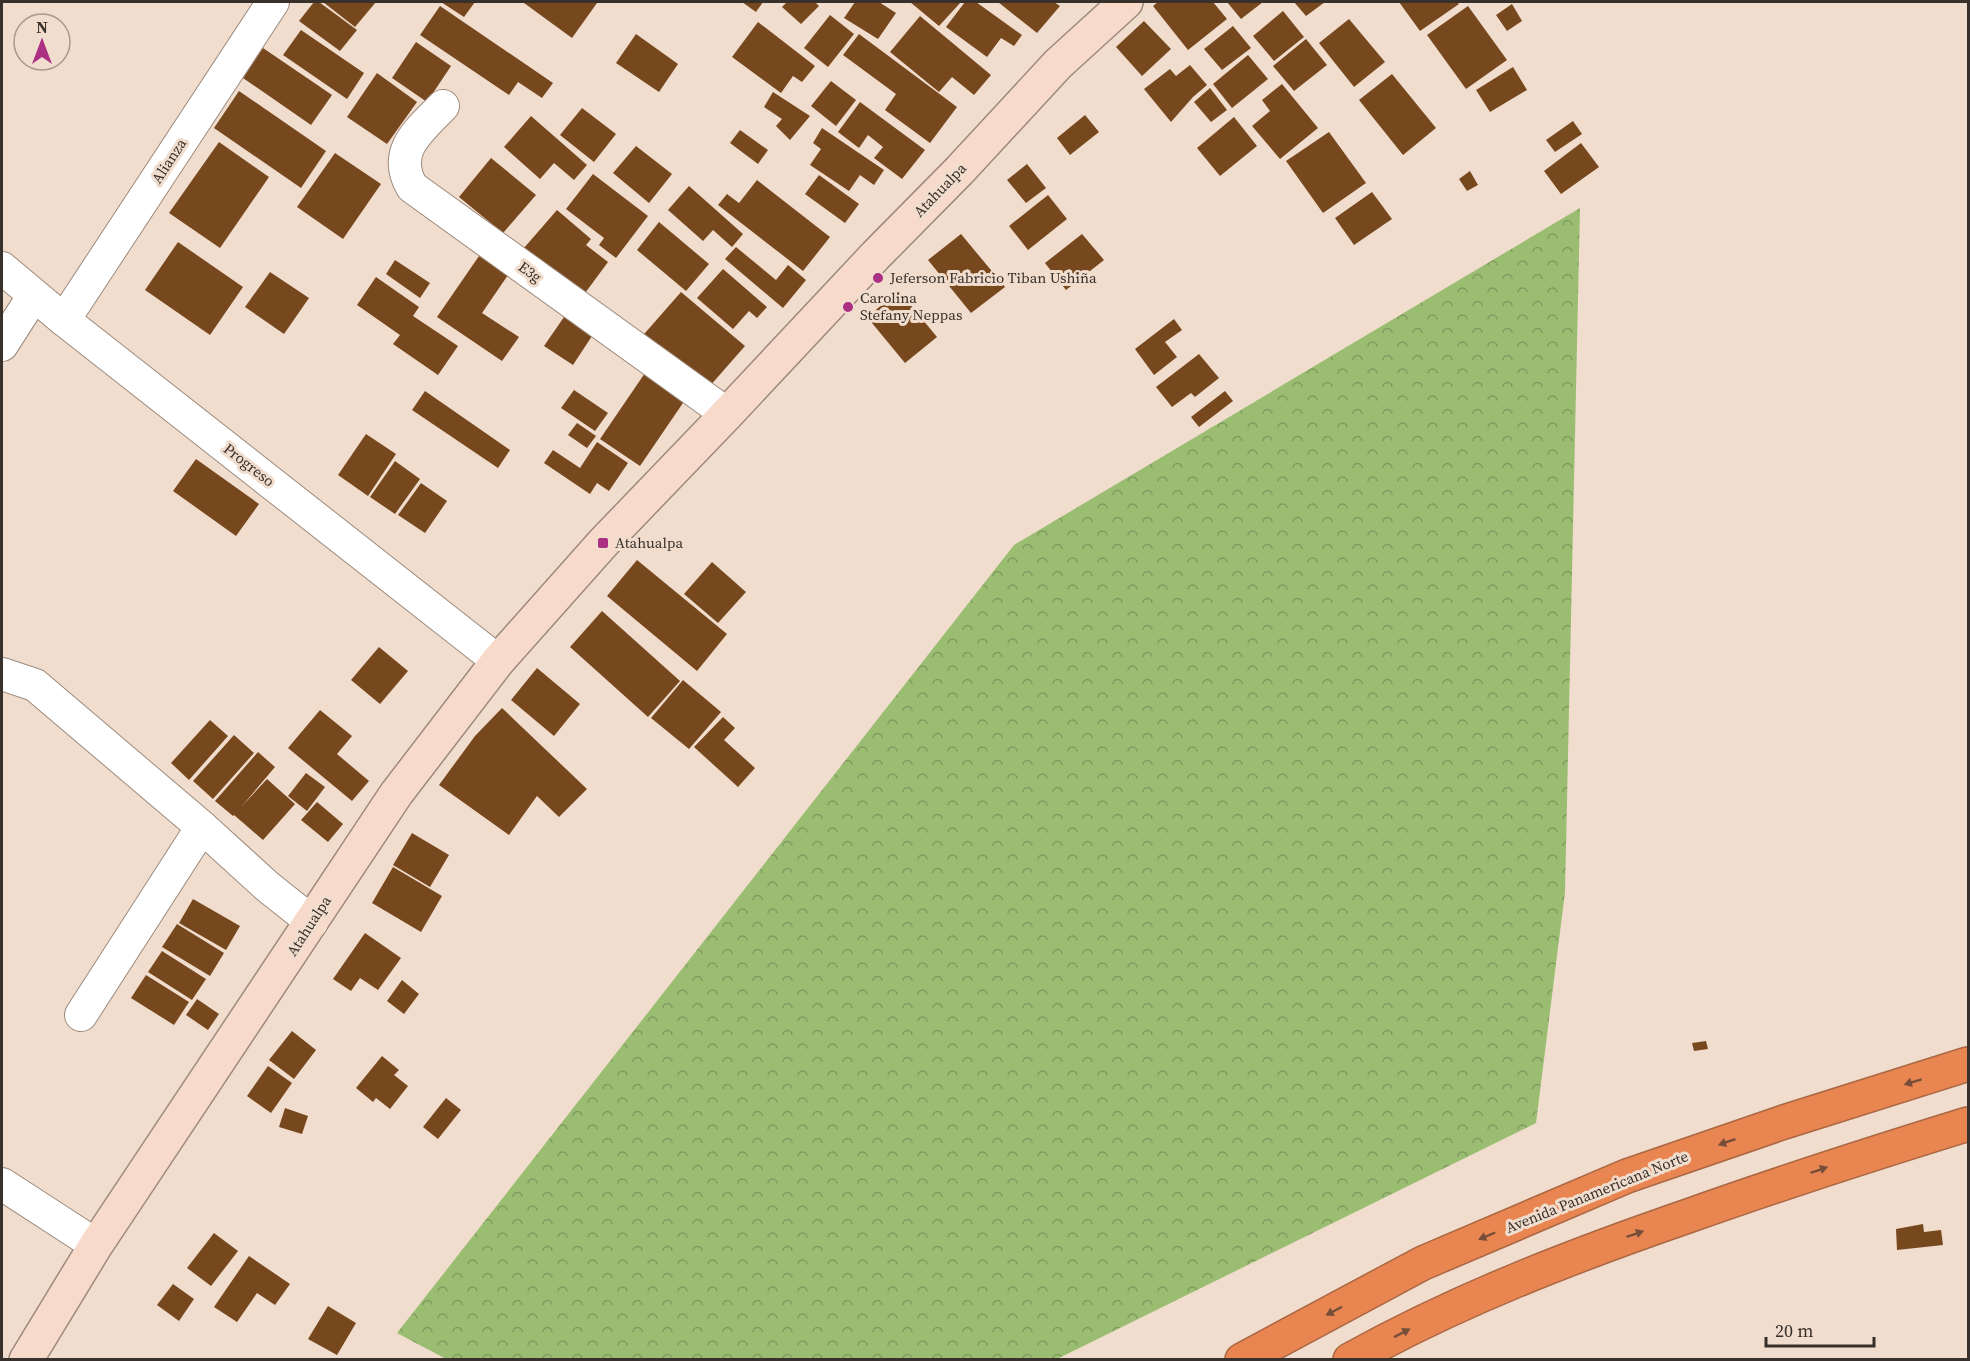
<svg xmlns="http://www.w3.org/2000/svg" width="1970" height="1361" viewBox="0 0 1970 1361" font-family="'Source Serif 4',serif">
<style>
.forest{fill:url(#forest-crowns)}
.building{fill:#77481d}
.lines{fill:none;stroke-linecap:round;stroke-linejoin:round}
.street-casing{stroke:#9c8a7c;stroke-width:34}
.secondary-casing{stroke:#9c8a7c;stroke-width:36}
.highway-casing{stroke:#aa6743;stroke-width:36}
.street{stroke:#fff;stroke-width:32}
.secondary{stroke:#f8dacb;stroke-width:33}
.highway{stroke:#e88551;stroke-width:33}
.oneway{fill:#764e38}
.poi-dot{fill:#ab2f82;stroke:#f1ddce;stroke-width:2}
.labels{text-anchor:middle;stroke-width:6;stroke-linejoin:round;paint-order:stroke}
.street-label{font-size:15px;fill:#38302a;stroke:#f1ddce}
.poi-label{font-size:15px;fill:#38302a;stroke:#f1ddce;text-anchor:start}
</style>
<defs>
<pattern id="forest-crowns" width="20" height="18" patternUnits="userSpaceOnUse" patternTransform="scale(1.5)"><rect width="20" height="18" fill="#9bbd72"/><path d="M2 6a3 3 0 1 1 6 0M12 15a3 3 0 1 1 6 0" fill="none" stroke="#7f9a5e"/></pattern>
</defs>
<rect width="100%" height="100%" fill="#f1ddce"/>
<polygon class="forest" points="1580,208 1565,892 1536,1123 1057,1359 448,1360 397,1333 1014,545"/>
<g class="building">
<polygon points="314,2 319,2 357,30 340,51 299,21"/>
<polygon points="323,2 376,2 355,27"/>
<polygon points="441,2 475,2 464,17"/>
<polygon points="525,2 596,2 597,3 572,38 524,3"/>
<polygon points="742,2 763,2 756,12"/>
<polygon points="787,2 815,2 819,6 801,24 782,7"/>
<polygon points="855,2 879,2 896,13 878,39 844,18"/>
<polygon points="910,2 961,2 939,26"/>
<polygon points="965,2 976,2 1022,35 1014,46 1001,38 987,57 946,27"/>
<polygon points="998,2 1054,2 1060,6 1037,33"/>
<polygon points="1158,2 1213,2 1227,19 1188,50 1153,6"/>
<polygon points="1227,2 1263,2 1241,19"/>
<polygon points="1294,2 1325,2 1306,16"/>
<polygon points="1399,2 1457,2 1459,4 1420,31"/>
<polygon points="1512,4 1522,21 1507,31 1496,15"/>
<polygon points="440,6 553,83 542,98 518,82 509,95 420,35"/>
<polygon points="1468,6 1507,60 1466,89 1427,35"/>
<polygon points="1283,11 1304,37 1274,61 1253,36"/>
<polygon points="830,15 854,34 828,67 804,48"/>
<polygon points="920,16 991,75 974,95 952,77 939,92 890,52"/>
<polygon points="1349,19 1385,62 1354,87 1319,43"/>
<polygon points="1144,21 1171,49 1142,76 1116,47"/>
<polygon points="758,22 815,66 802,82 793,76 781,93 732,57"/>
<polygon points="1233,26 1251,48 1222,70 1204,49"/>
<polygon points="301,30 364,73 347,99 283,55"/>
<polygon points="636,34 678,64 659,92 616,63"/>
<polygon points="859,34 957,107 930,143 885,110 896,94 843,55"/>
<polygon points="1306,39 1327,65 1294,91 1273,66"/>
<polygon points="416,42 451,66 427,102 392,78"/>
<polygon points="263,48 332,95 311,125 243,78"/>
<polygon points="1248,55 1268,79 1232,108 1213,84"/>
<polygon points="1190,65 1207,85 1193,97 1171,122 1144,89 1170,69 1176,76"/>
<polygon points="1513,67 1527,90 1490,112 1476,90"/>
<polygon points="377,73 417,102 387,144 347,117"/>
<polygon points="1392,74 1436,128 1403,155 1359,100"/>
<polygon points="831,81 856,100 836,126 811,106"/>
<polygon points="1282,84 1318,128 1280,159 1252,126 1270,111 1262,100"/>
<polygon points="1210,88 1227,110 1211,122 1194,102"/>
<polygon points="239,91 326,151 301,188 214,128"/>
<polygon points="773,92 810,116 790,140 776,126 782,119 764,107"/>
<polygon points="860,102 925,150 902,179 874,158 883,147 868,135 859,148 838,132"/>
<polygon points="582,108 616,134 594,162 560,135"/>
<polygon points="1085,115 1099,132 1070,155 1057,138"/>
<polygon points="531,116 587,165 574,180 554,163 540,179 504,147"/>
<polygon points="1234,117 1257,146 1220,176 1197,148"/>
<polygon points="1573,121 1582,134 1555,152 1546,140"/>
<polygon points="822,128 884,170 874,185 860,175 849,191 810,165 821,149 813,143"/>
<polygon points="740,130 768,150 758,164 730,143"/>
<polygon points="1329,132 1366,183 1323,213 1286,161"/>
<polygon points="219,142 269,177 220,248 169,213"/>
<polygon points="1581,143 1599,167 1561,194 1544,171"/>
<polygon points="636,146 672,174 649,203 613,173"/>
<polygon points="335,153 381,184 343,239 297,207"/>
<polygon points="491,158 536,195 503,233 459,197"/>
<polygon points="1027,164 1046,188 1026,203 1007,180"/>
<polygon points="1470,171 1478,185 1467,191 1459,179"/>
<polygon points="593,174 648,216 616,258 599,245 604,238 566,209"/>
<polygon points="819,175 859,204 845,223 805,194"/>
<polygon points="757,180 830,237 803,271 718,205 727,194 739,203"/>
<polygon points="689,186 743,234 732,247 713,230 703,241 668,210"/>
<polygon points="1372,192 1392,219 1354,245 1335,218"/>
<polygon points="1048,195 1067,219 1028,250 1009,226"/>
<polygon points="557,210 591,239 586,245 608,262 577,304 517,256"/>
<polygon points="659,222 709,264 686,291 637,250"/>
<polygon points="961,234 1005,287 971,313 928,260"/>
<polygon points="1082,234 1104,260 1066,290 1045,263"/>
<polygon points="178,242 243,287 210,335 145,290"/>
<polygon points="736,247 776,280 788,265 806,280 783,308 725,259"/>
<polygon points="479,256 508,275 482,313 519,337 502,361 437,317"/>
<polygon points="395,260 430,283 420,298 386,274"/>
<polygon points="723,269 767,307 757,318 749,311 733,329 697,298"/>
<polygon points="270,272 309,298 284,334 245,307"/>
<polygon points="376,277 419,307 413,316 458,346 438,375 393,344 400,335 357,305"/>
<polygon points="899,291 937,337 905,363 867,317"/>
<polygon points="681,292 745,346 702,395 638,341"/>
<polygon points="564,317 592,336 573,365 544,346"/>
<polygon points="1174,319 1182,330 1165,342 1177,357 1154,375 1135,349"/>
<polygon points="1199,354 1219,378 1195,397 1191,393 1172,407 1156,387"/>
<polygon points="645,373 685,400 640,466 600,439"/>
<polygon points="574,390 608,413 595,431 561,408"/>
<polygon points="425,391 510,450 498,468 412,410"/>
<polygon points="1225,391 1233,401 1199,427 1191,417"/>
<polygon points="577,423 596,436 587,448 568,435"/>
<polygon points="366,434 396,454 368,496 338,475"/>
<polygon points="597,442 628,463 609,491 597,483 590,494 544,463 553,450 580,468"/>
<polygon points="196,459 259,504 236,536 173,491"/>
<polygon points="395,461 420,479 395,514 370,497"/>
<polygon points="421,483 447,501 425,533 398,515"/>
<polygon points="637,560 727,634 697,671 607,596"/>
<polygon points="712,562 746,592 718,623 684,594"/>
<polygon points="602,611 680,681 648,717 570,647"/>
<polygon points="379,647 408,671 380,704 351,680"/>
<polygon points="537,668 580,704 554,736 511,700"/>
<polygon points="683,680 721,712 689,749 651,718"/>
<polygon points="502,708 587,789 559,817 537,796 509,835 439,785 475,736"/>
<polygon points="320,710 352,736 337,754 369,781 352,801 288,748"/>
<polygon points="723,717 735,728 724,740 755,768 738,787 694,747"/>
<polygon points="210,720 228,736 189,780 171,763"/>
<polygon points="234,735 254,753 213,799 193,781"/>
<polygon points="258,752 275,767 242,806 267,779 295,804 263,840 234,815 233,816 215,801"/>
<polygon points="306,773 325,787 307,811 288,796"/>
<polygon points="317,802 343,824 328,842 301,820"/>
<polygon points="412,833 449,855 430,887 393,865"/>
<polygon points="393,867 442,896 421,932 372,903"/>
<polygon points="193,899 240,926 226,950 179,923"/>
<polygon points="177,924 224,953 210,976 162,947"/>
<polygon points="365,933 401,958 378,990 360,978 351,991 333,979"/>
<polygon points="162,951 206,979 192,1000 148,972"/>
<polygon points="146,975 189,1002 174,1025 131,998"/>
<polygon points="402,980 419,994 404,1014 387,1001"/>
<polygon points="197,999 219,1014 208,1030 186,1015"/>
<polygon points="292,1031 316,1050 294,1079 269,1060"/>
<polygon points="1706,1041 1708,1049 1694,1051 1692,1043"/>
<polygon points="382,1056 399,1070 394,1075 408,1086 390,1109 376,1098 373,1102 356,1088"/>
<polygon points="268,1066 292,1083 271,1113 247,1096"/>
<polygon points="446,1098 461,1110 438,1139 423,1127"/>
<polygon points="285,1108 308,1116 302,1134 279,1127"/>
<polygon points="1923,1224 1924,1232 1941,1230 1943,1245 1897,1250 1896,1229"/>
<polygon points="214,1233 238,1251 211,1286 187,1268"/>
<polygon points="249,1256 290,1284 275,1305 257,1293 237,1322 214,1307"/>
<polygon points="173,1284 194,1299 179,1321 157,1305"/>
<polygon points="328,1306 356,1323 337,1355 308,1339"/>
</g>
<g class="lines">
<defs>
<g id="street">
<path d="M443,106C420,130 391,151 412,187L727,414"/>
<polyline points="2,268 64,320 498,661"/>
<polyline points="64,320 273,2"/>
<polyline points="2,345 34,295"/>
<polyline points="2,674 35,685 202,827 268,887 312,922"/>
<polyline points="81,1015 202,827"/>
<polyline points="2,1184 96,1245"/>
</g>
<polyline id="secondary" points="26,1360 96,1245 396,794 498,661 603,543 727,414 876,255 959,171 1058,64 1126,2"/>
<g id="highway">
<polyline points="1242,1360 1423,1263 1627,1176 1784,1122 1968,1064"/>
<path d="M1350,1360C1458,1300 1572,1256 1688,1216C1781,1183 1874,1153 1968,1124"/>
</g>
</defs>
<use href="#street" class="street-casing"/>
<use href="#secondary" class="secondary-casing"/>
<use href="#highway" class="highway-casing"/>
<use href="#street" class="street"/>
<use href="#secondary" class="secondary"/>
<use href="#highway" class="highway"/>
</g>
<defs><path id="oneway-solid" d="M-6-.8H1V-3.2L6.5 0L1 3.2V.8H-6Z" transform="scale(1.5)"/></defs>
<g class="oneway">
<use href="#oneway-solid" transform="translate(1913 1082) rotate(163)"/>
<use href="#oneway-solid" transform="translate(1727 1142) rotate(161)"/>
<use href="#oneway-solid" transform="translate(1819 1170) rotate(-19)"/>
<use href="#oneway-solid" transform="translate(1635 1234) rotate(-19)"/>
<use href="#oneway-solid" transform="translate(1487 1236) rotate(157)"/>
<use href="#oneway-solid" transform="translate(1334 1311) rotate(152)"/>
<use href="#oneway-solid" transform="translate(1402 1333) rotate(-27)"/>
</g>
<g class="poi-dot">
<circle cx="878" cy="278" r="6"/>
<circle cx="848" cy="307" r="6"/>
<rect x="597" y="537" width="12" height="12" rx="3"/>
</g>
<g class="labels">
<g class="street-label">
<text transform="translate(169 161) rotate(-57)" y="5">Alianza</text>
<text transform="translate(940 190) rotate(-46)" y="5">Atahualpa</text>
<text transform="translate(530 272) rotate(36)" y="5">E3g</text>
<text transform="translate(249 465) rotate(38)" y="5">Progreso</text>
<text transform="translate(309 926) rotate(-57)" y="5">Atahualpa</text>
<text transform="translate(1597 1192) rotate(-22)" y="5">Avenida Panamericana Norte</text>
</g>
<g class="poi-label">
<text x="890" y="283">Jeferson Fabricio Tiban Ushiña</text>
<text x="860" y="303">Carolina<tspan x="860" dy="17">Stefany Neppas</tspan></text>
<text x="615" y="548">Atahualpa</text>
</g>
</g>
<rect width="1970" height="1361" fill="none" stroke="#38302a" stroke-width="6"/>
<g transform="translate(42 42)"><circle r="28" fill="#f1ddce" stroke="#a7988c" stroke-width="1.5"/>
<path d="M0-4.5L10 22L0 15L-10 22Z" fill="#ab2f82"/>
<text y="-9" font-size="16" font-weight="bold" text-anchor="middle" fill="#38302a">N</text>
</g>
<path d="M1766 1337v9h108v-9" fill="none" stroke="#38302a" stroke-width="3"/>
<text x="1775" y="1337" font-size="18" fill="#38302a" stroke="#f1ddce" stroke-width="4.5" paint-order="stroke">20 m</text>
</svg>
